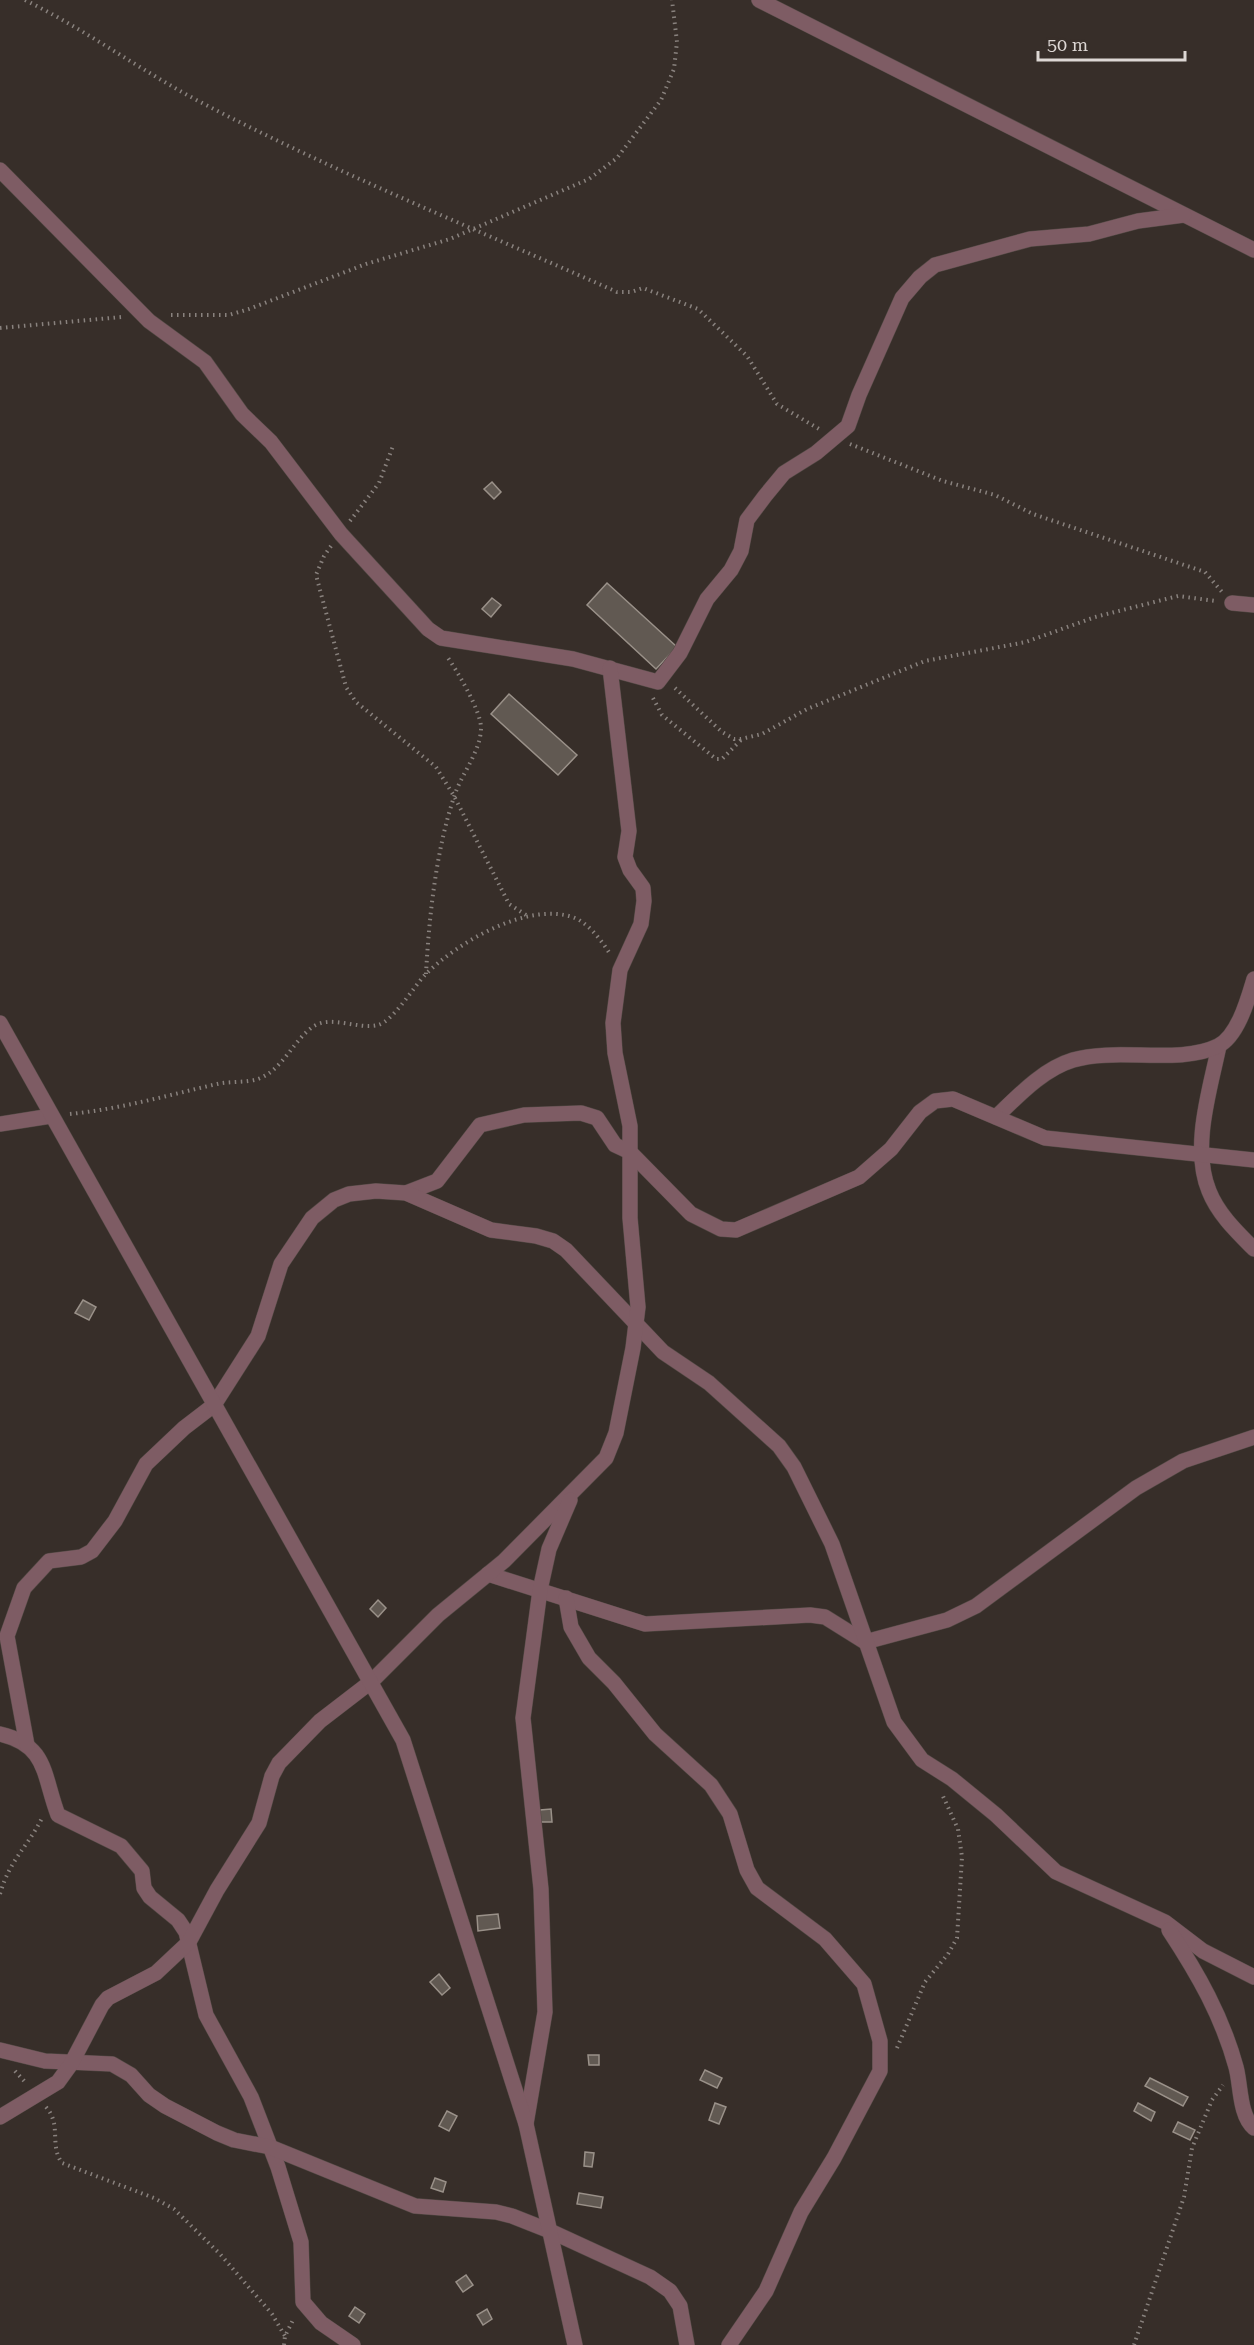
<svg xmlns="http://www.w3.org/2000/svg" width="1254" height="2345" viewBox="0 0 1254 2345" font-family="'Roboto Serif',serif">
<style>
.building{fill:#615952;stroke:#9a9189;stroke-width:1.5}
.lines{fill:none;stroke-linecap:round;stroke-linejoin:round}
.minor-casing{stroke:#524944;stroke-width:16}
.tertiary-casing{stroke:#524944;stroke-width:16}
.path{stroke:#89827e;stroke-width:4;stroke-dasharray:1.5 4.5;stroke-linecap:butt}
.minor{stroke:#7e5c64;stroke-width:15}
.tertiary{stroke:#7e5c64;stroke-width:15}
</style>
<rect width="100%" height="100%" fill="#372e29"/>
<g class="building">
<polygon points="492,482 501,492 494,499 484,489"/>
<polygon points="607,583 677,647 656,669 587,605"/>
<polygon points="492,598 501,605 491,617 482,609"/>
<polygon points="509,694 577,755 558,775 491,714"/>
<polygon points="83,1300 96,1307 89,1320 75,1313"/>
<polygon points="378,1600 386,1608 378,1617 370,1609"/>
<polygon points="551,1809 552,1822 540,1822 540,1810"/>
<polygon points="498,1914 500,1928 478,1931 477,1916"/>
<polygon points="439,1974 450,1988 442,1995 430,1982"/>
<polygon points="588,2055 599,2055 599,2065 589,2065"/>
<polygon points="705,2070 722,2078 717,2088 700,2080"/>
<polygon points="1150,2078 1188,2097 1183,2106 1145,2086"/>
<polygon points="715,2103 726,2107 719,2124 709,2120"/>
<polygon points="1138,2103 1155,2112 1151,2121 1134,2111"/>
<polygon points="447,2111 457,2116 449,2131 439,2126"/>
<polygon points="1178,2122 1195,2130 1190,2140 1173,2132"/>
<polygon points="585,2152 594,2153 592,2167 584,2166"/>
<polygon points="435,2178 446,2182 443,2192 431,2188"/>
<polygon points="579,2193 603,2197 601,2208 577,2204"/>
<polygon points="466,2275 473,2285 463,2292 456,2282"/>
<polygon points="355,2307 365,2314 359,2323 349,2316"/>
<polygon points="487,2309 492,2319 483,2325 477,2315"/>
</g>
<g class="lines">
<defs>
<g id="minor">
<polyline points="759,0 1254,250"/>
<polyline points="0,170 149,321 205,362 242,414 271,442 341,534 428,629 441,638 573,659 658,682 680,653 707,599 731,570 741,551 747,520 765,496 784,473 816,453 848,426 859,395 902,298 920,277 935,265 1030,239 1089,234 1138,221 1184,215"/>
<polyline points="1232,603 1254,605"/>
<path d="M1219,1046C1210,1090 1191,1147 1209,1191C1218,1214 1237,1232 1254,1249"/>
<path d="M996,1117C1018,1096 1043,1069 1073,1060C1117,1047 1179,1065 1218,1046C1238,1036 1248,999 1254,979"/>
<polyline points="0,1124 51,1116"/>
<polyline points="406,1193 437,1181 480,1125 524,1115 581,1113 597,1118 615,1145 630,1152 691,1214 721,1229 736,1230 859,1177 891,1149 920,1112 935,1101 953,1099 1045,1138 1254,1160"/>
<polyline points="488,1574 645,1624 810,1615 825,1617 865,1642 947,1620 976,1606 1136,1488 1183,1461 1254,1437"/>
<polyline points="566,1598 571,1627 589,1658 614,1683 655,1734 711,1785 730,1814 747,1870 757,1888 825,1939 864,1984 880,2041 880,2071 834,2158 801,2212 766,2291 729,2345"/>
<path d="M0,1734C48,1745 43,1776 58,1815L121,1846L142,1871L144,1888L150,1897L178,1920L186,1932L206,2015L251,2097L278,2167L301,2242L303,2302L321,2323L353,2345"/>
<polyline points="27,1745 7,1636 24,1588 49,1561 81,1557 92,1551 115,1521 146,1464 184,1428 214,1405 258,1336 281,1264 312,1218 334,1200 349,1194 376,1191 406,1193 491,1230 536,1236 553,1241 566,1250 663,1352 709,1383 779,1446 794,1467 832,1544 894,1722 922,1760 952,1779 996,1815 1056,1872 1165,1922 1203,1951 1254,1977"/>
<path d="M1169,1930C1198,1974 1222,2016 1236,2067C1241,2085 1239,2115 1254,2128"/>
<polyline points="0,2050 45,2061 112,2064 131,2075 149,2095 165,2106 217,2133 234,2140 270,2147 415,2206 496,2212 512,2216 550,2231 650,2277 670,2291 680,2306 687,2345"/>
<polyline points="0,2117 58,2082 71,2064 102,2005 108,1998 156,1973 189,1942 217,1890 259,1823 272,1776 279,1763 320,1721 372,1681 438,1615 504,1561 606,1458 616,1433 633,1348 638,1307 630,1218 630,1126 615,1053 613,1023 620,970 641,924 644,901 643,888 630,870 625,857 629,831 610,668"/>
<polyline points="526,2124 545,2012 541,1889 523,1718 540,1590 549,1549 570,1500"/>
</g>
<polyline id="tertiary" points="0,1023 403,1740 526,2124 575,2345"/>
</defs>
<use href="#minor" class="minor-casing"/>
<use href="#tertiary" class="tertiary-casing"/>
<g class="path">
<path d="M25,0C88,31 144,73 206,105C339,174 480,231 617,292H631L643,288L698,309L747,356L777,404L819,429"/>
<polyline points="171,315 229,315 249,309 366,264 450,239 589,179 617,158 661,100 674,69 677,42 672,0"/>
<polyline points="0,328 122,317"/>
<polyline points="850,444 943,481 995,495 1033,514 1205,572 1222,592"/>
<polyline points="350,521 379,483 393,446"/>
<polyline points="331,546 324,556 316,575 346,687 356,702 436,767 454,796 509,904 526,915"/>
<polyline points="675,688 722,732 734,739 741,739 762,734 807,709 925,661 1026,642 1095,617 1178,596 1216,601"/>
<polyline points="653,698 662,715 716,759 722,759 741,740"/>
<path d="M426,974C429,917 436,851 454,797C461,774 480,753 481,729C482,712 456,669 446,655"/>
<path d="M70,1114C120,1109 169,1095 217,1084C230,1081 246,1083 258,1079C283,1070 293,1040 314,1026C332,1015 359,1030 378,1025C393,1021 413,988 424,976C456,943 529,900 575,918C589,924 602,941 610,954"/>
<path d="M0,1894C10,1859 27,1848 42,1818"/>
<polyline points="897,2048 925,1982 948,1954 957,1938 962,1857 958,1829 942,1794"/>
<polyline points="15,2071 26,2083"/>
<path d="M46,2107C62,2125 49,2145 62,2163L154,2198L174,2209L220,2254L272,2314L285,2336"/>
<polyline points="284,2345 285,2336 294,2318"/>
<polyline points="1134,2345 1184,2197 1192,2148 1212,2100 1223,2085"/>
</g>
<use href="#minor" class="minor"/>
<use href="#tertiary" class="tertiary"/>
</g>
<path d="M1038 51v9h147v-9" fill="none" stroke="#ddd7d4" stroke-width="3"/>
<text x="1047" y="51" font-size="18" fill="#ddd7d4" stroke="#372e29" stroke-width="4.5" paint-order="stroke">50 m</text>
</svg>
